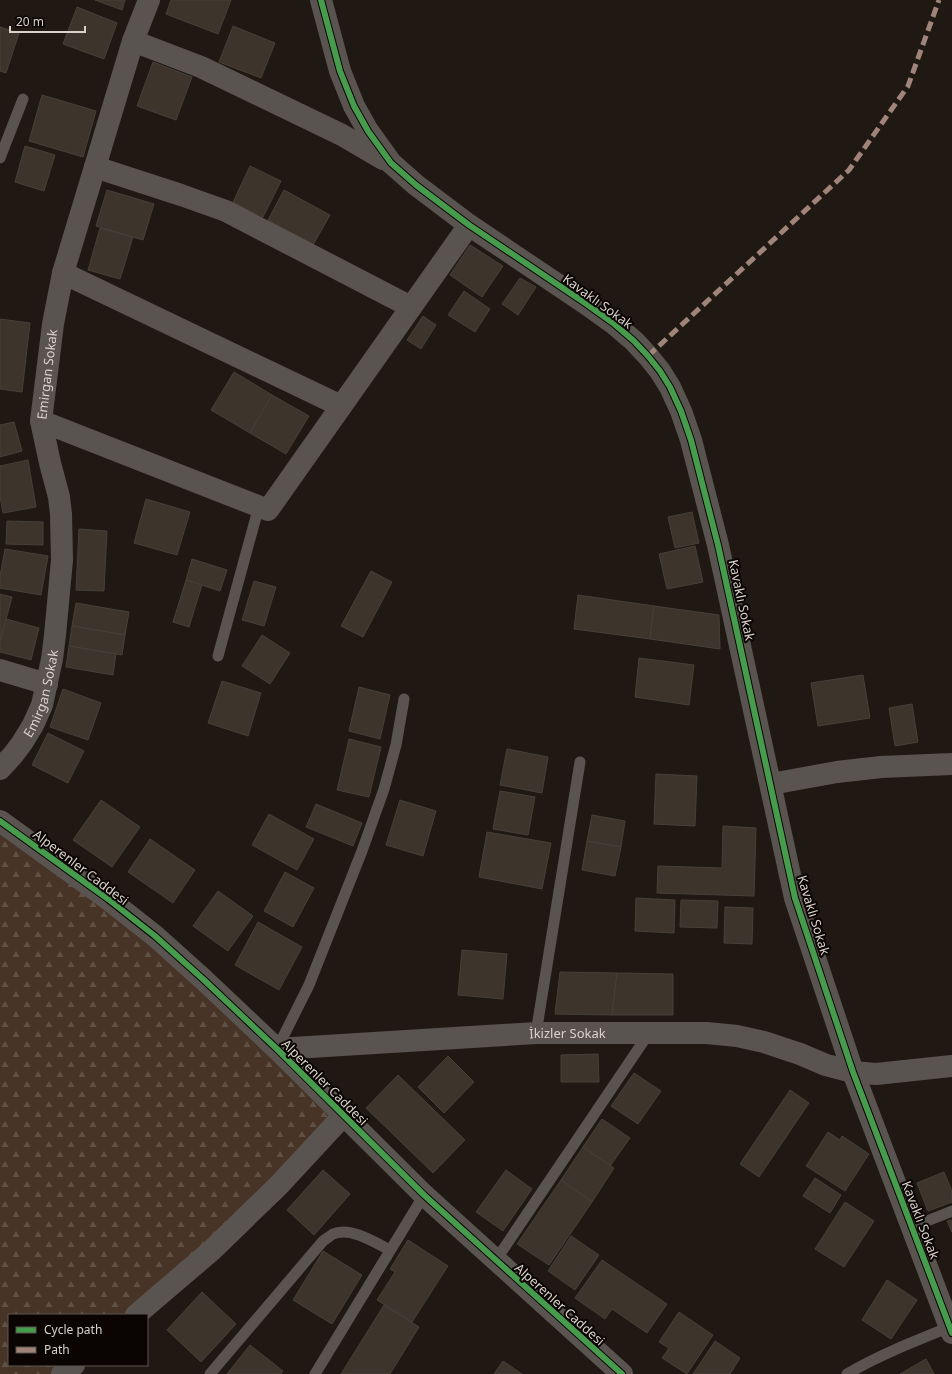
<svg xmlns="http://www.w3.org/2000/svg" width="952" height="1374" viewBox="0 0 952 1374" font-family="'Noto Sans',sans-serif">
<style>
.forest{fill:url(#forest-firs)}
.building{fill:#3d342c;stroke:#46403b}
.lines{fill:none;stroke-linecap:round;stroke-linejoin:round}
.service{stroke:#5a5450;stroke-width:11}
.minor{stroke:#5a5450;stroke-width:22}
.tertiary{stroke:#5a5450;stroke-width:22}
.quiet{stroke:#a18479;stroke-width:5;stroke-dasharray:10 5;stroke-linecap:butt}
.cycleway-casing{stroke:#0a0503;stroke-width:8}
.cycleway{stroke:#469c4c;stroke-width:6}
.labels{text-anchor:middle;stroke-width:4;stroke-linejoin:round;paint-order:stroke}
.street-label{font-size:13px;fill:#dad1ca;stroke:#0a0503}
</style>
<defs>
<pattern id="forest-firs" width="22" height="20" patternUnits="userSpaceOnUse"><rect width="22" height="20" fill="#473426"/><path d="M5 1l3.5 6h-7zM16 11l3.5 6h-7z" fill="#615044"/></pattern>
</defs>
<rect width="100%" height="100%" fill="#201913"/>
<polygon class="forest" points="0,821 59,864 343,1116 136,1315 9,1315 9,1365 74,1365 62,1374 0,1374"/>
<g class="building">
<polygon points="95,0 125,0 122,10"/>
<polygon points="171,0 231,0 218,34 166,14"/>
<polygon points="77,7 117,23 104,59 63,44"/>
<polygon points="233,26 275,43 261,78 219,62"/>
<polygon points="0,27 19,33 6,73 0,71"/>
<polygon points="153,62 192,77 176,120 137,106"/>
<polygon points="42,95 96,111 83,157 29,141"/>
<polygon points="25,146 55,155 44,191 15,182"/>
<polygon points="250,166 281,181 263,217 233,202"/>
<polygon points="107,190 154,204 143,240 96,226"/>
<polygon points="284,190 330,215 313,245 268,220"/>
<polygon points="100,228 133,237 120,279 88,270"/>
<polygon points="470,245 503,266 482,297 450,275"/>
<polygon points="520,278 536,287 518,315 502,304"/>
<polygon points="464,291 490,309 475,332 448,315"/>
<polygon points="423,316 436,325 421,349 407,340"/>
<polygon points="0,319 30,323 22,392 0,389"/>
<polygon points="234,372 272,395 250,433 211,410"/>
<polygon points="272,395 309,416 286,454 250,433"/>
<polygon points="14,422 22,451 0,457 0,425"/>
<polygon points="28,460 36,507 3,513 0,496 0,466"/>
<polygon points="146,499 190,512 177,555 134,543"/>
<polygon points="692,512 699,543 675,548 668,517"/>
<polygon points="7,521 43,522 43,545 6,544"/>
<polygon points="79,529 107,531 104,591 76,590"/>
<polygon points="695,546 703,582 667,589 659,554"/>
<polygon points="5,549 48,556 41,595 0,588 0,576"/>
<polygon points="192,559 227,570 220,591 186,580"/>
<polygon points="371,571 392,582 363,637 341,626"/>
<polygon points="186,580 202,585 189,627 173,622"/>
<polygon points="254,581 276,587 264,626 242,620"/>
<polygon points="0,594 12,597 0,642"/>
<polygon points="578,595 654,606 650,639 574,629"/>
<polygon points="76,603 129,612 125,635 72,626"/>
<polygon points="654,606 719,615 720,649 650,639"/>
<polygon points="6,619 39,628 31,660 0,652 0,642"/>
<polygon points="72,626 125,635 122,655 69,646"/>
<polygon points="262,635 290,653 270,684 242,666"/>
<polygon points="69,646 116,654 113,675 66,667"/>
<polygon points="639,658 694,665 689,705 635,697"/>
<polygon points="863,675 870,718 818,726 811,683"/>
<polygon points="222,681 261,693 248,736 208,723"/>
<polygon points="359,687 390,695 380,739 349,731"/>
<polygon points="63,689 101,703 88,740 50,727"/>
<polygon points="912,704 918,742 895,746 889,708"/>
<polygon points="48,733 84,751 68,783 32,765"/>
<polygon points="349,739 381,747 369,797 337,790"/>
<polygon points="507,749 548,757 542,793 500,785"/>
<polygon points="656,774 697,776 695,826 654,824"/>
<polygon points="500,791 535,797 528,835 493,829"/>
<polygon points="101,800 140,827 112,867 73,840"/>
<polygon points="400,800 436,811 423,856 386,845"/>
<polygon points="316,804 362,823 353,846 306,827"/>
<polygon points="269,814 314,839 297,870 252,845"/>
<polygon points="592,815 625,821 621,847 587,841"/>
<polygon points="723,826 756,828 754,896 657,893 658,866 722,868"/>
<polygon points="487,832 551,843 542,889 479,877"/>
<polygon points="150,839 195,870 173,903 128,872"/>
<polygon points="587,841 621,847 615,876 582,870"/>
<polygon points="285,872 314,888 293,927 264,911"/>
<polygon points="218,891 253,916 228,951 193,926"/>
<polygon points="636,898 675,900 674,933 635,931"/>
<polygon points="681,900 718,901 717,928 680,927"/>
<polygon points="725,907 753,908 752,944 724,943"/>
<polygon points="258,922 302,947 279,990 235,965"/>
<polygon points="462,950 507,954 503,999 458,995"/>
<polygon points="560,972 617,973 612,1015 555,1014"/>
<polygon points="617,973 673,974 673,1015 612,1015"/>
<polygon points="598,1054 599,1082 561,1082 561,1055"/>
<polygon points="448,1056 474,1082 444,1113 418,1087"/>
<polygon points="634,1073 661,1091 638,1124 611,1106"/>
<polygon points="398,1075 465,1140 433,1173 366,1108"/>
<polygon points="790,1090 809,1103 759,1177 740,1164"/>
<polygon points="602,1119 630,1138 610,1166 583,1147"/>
<polygon points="828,1132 840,1140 842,1136 869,1154 845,1191 806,1166"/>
<polygon points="583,1147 614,1168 592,1202 561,1180"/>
<polygon points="323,1170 350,1194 314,1235 287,1210"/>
<polygon points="506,1170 532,1189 503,1231 476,1212"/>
<polygon points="944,1172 952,1191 952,1202 928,1211 917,1183"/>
<polygon points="815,1178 841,1195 830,1213 803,1196"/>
<polygon points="561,1180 592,1202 549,1265 517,1244"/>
<polygon points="845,1202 874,1221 844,1267 815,1249"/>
<polygon points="952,1220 952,1232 947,1221"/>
<polygon points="571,1236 599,1255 575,1290 548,1271"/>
<polygon points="408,1240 448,1266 412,1322 377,1300 395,1272 390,1269"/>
<polygon points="323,1251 362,1275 332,1324 293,1300"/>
<polygon points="602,1260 667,1304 647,1333 612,1309 605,1319 575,1298"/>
<polygon points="887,1280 917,1300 891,1339 862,1320"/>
<polygon points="202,1292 236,1324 201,1362 167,1330"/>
<polygon points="384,1305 419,1327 390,1374 341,1374"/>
<polygon points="679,1312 713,1335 687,1374 662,1358 669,1348 659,1342"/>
<polygon points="715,1341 740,1358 730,1374 693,1374"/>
<polygon points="250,1345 283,1371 281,1374 227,1374"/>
<polygon points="926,1359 934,1374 900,1374"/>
<polygon points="503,1361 522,1374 494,1374"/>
</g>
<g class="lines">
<g class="service">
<polyline points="0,158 23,99"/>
<polyline points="218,656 259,506"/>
<polyline points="536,1033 580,762"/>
<polyline points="277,1049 309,985 362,851 384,789 396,745 404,699"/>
<polyline points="912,1227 952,1211"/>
<polyline points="496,1260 649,1033"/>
<path d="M210,1374L323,1241C326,1239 330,1236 333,1234C350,1226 376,1243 390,1250"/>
<polyline points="315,1374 424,1195"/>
<path d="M847,1374C879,1355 915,1341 950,1327"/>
</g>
<g class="minor">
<polyline points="321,0 340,71 354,106 368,131 391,163 416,185 469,225 585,303 613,323 634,341 648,356 660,371 670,387 681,411 691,440 718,545 795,898 853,1072 952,1333"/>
<polyline points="133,41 201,67 342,135 383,159"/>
<polyline points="95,167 181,195 226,211 411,307"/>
<polyline points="63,273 341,406"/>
<polyline points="41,421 268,510 469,225"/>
<polyline points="0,670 47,684"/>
<path id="s1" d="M0,769L13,755L22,743L33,725L42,705L52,659L55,635L62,560L61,514L59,497L50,463L41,421L53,324L63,273L133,41L149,0"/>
<polyline points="771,784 837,772 881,767 952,764"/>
<path id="s2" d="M277,1049L536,1033H707L737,1036L764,1042L800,1054L826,1065L853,1072L876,1074L952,1066"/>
<polyline points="136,1315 211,1251 279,1185 343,1116"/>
<polyline points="62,1374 74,1365"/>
</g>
<polyline class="tertiary" points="0,821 108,899 155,936 204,980 277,1049 424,1195 622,1374"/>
<polyline class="quiet" points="648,356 849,170 908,86 939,0"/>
<defs>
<g id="cycleway">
<polyline points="321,0 340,71 354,106 368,131 391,163 416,185 469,225 585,303 613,323 634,341 648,356 660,371 670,387 681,411 691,440 718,545 795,898 853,1072 952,1333"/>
<polyline points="0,821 108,899 155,936 204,980 277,1049 424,1195 622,1374"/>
</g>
</defs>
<use href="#cycleway" class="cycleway-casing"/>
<use href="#cycleway" class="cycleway"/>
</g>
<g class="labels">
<g class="street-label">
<text transform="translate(598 301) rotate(36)" y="5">Kavaklı Sokak</text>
<text dy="5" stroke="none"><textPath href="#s1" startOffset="412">Emirgan Sokak</textPath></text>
<text transform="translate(742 600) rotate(78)" y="5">Kavaklı Sokak</text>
<text dy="5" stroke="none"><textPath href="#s1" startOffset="88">Emirgan Sokak</textPath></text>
<text transform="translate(81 867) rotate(37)" y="5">Alperenler Caddesi</text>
<text transform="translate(814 915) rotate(73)" y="5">Kavaklı Sokak</text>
<text dy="5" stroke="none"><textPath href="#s2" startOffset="291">İkizler Sokak</textPath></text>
<text transform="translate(325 1082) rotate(45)" y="5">Alperenler Caddesi</text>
<text transform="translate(921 1220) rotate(69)" y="5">Kavaklı Sokak</text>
<text transform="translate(560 1304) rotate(42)" y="5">Alperenler Caddesi</text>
</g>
</g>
<rect x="8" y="1314" width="140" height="52" fill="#0a0503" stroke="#5d5753"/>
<rect x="16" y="1327" width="20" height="6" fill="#469c4c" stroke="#5d5753"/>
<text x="44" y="1334" font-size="12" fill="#dad1ca">Cycle path</text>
<rect x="16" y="1347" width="20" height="6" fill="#a18479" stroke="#5d5753"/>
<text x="44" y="1354" font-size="12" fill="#dad1ca">Path</text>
<path d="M10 26v6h75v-6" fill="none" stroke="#dad1ca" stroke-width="2"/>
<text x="16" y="26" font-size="12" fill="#dad1ca" stroke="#0a0503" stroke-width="3" paint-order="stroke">20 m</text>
</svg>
